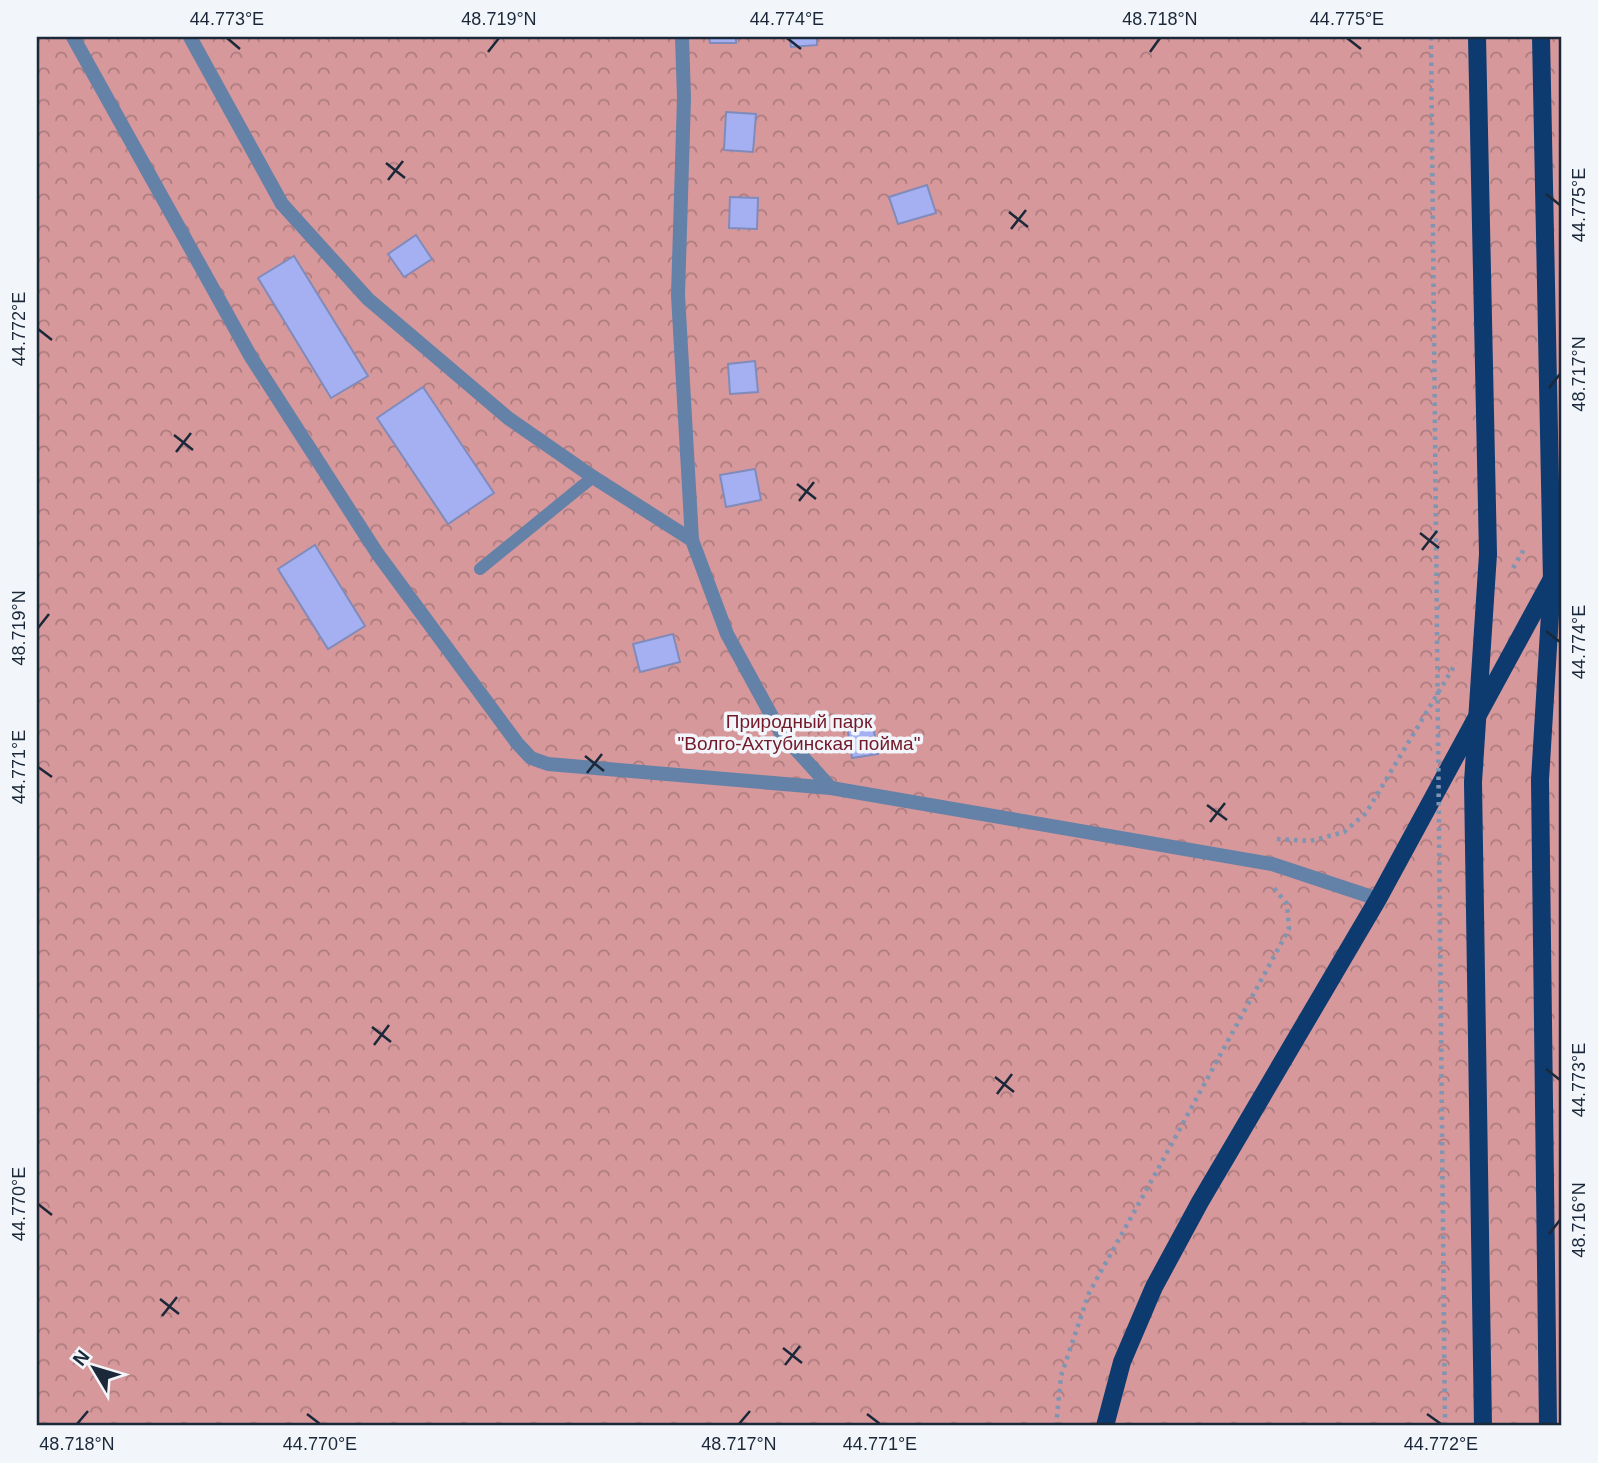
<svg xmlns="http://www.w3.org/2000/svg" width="1598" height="1463" viewBox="0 0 1598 1463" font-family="Arial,sans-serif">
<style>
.park{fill:url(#park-crowns)}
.building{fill:#a4b0f1;stroke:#818bbb;stroke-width:2}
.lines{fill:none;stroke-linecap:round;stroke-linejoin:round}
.path{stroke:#7f95b2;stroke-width:4.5;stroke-dasharray:3.5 5;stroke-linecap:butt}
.service{stroke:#6481a8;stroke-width:12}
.minor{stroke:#6481a8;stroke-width:14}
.primary{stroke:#0d3a6f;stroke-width:18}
.path-bridge{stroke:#7f95b2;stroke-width:4.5;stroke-dasharray:3.5 5;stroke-linecap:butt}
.primary-bridge{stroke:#0d3a6f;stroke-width:18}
.ticks{fill:none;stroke:#1b2839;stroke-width:2.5}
.labels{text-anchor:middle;stroke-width:7;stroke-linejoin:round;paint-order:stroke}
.park-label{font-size:19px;fill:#731929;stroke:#f2f6fb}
.neatline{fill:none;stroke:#1b2839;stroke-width:2.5}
.ticks-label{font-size:18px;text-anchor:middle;fill:#1b2839}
</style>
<defs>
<pattern id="park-crowns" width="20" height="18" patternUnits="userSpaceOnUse" patternTransform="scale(1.75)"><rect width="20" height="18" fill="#d6989b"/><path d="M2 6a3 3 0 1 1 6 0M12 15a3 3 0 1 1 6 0" fill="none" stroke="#ad7c7f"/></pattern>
</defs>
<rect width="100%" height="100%" fill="#bcd7fc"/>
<rect class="park" x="37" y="37" width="1524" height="1389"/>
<g class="building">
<polygon points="709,37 736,37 736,43 710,43"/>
<polygon points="790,37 817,37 817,45 791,47"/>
<polygon points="726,112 756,114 753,152 724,150"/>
<polygon points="927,185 936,213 898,224 889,197"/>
<polygon points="730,197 758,198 757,229 729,228"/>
<polygon points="416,235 432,259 404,277 388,254"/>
<polygon points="294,256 368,376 331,398 258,278"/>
<polygon points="755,361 758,392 730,394 728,364"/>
<polygon points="423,387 494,493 448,524 377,418"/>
<polygon points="755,469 761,500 726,507 720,475"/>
<polygon points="315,545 365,626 328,649 278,569"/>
<polygon points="673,634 680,662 640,672 633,644"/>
<polygon points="871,715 878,754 852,758 846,719"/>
</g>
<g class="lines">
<g class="path">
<polyline points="1513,568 1526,546"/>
<polyline points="1277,839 1310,841 1344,832 1366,813 1456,663"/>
<polyline points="1056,1426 1061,1376 1089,1293 1158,1169 1289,929 1287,904 1274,888"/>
</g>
<polyline class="service" points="480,569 593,477"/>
<g class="minor">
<polyline points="73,37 251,357 377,553 517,743 531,758 548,764 831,788 1272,864 1378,899"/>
<polyline points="190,37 282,204 368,299 508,418 593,477 692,540 727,634 781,733 831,788"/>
<polyline points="682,37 684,98 678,295 692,540"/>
</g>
<polyline class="primary" points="1105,1426 1122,1362 1154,1287 1200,1202 1378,899 1561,562"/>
<polyline class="path-bridge" points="1431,37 1445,1426"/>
<g class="primary-bridge">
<polyline points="1477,37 1488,554 1473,782 1483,1426"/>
<polyline points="1541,37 1552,581 1540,780 1548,1426"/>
</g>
</g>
<path class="ticks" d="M227,38L240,49M787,38L801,49M1347,38L1361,49M488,52L499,38M1150,52L1160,38M386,163L405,178M388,180L403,161M1546,194L1560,205M1009,212L1028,227M1011,229L1026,210M38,329L52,340M1549,388L1560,374M174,435L193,450M176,452L191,433M797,484L816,499M799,501L814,482M1420,533L1439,548M1422,550L1437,531M38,628L49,614M1546,631L1560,642M585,756L604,771M38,767L52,777M587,773L602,754M1207,805L1227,820M1210,822L1225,803M372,1027L391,1042M374,1045L389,1025M1546,1069L1560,1080M995,1077L1014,1092M997,1094L1012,1074M38,1204L52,1215M1549,1234L1560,1220M160,1299L179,1314M162,1316L177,1297M783,1348L802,1363M785,1365L800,1346M307,1414L320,1424M867,1414L880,1424M1427,1414L1441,1424M77,1424L88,1411M739,1424L750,1411"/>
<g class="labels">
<g class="park-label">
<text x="799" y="728">Природный парк<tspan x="799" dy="22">"Волго-Ахтубинская пойма"</tspan></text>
</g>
</g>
<rect width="1598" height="1463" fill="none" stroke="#f2f6fb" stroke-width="77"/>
<g transform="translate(94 1368) rotate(308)" stroke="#f2f6fb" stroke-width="5" paint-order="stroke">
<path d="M0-5L12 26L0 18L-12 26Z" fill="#1b2839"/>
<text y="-10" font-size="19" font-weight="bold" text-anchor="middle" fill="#1b2839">N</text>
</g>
<rect x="38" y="38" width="1522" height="1386" class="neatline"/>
<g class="ticks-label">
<text x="227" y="25">44.773°E</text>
<text x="499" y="25">48.719°N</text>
<text x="787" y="25">44.774°E</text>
<text x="1160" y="25">48.718°N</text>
<text x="1347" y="25">44.775°E</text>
<text transform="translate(1579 205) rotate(-90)" y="6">44.775°E</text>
<text transform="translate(19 329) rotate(-90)" y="6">44.772°E</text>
<text transform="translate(1579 374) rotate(-90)" y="6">48.717°N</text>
<text transform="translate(19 628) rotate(-90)" y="6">48.719°N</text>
<text transform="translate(1579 642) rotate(-90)" y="6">44.774°E</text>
<text transform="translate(19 767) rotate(-90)" y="6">44.771°E</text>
<text transform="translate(1579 1080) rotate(-90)" y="6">44.773°E</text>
<text transform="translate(19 1204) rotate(-90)" y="6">44.770°E</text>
<text transform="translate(1579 1220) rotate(-90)" y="6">48.716°N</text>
<text x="77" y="1450">48.718°N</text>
<text x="320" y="1450">44.770°E</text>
<text x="739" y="1450">48.717°N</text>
<text x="880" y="1450">44.771°E</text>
<text x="1441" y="1450">44.772°E</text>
</g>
</svg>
